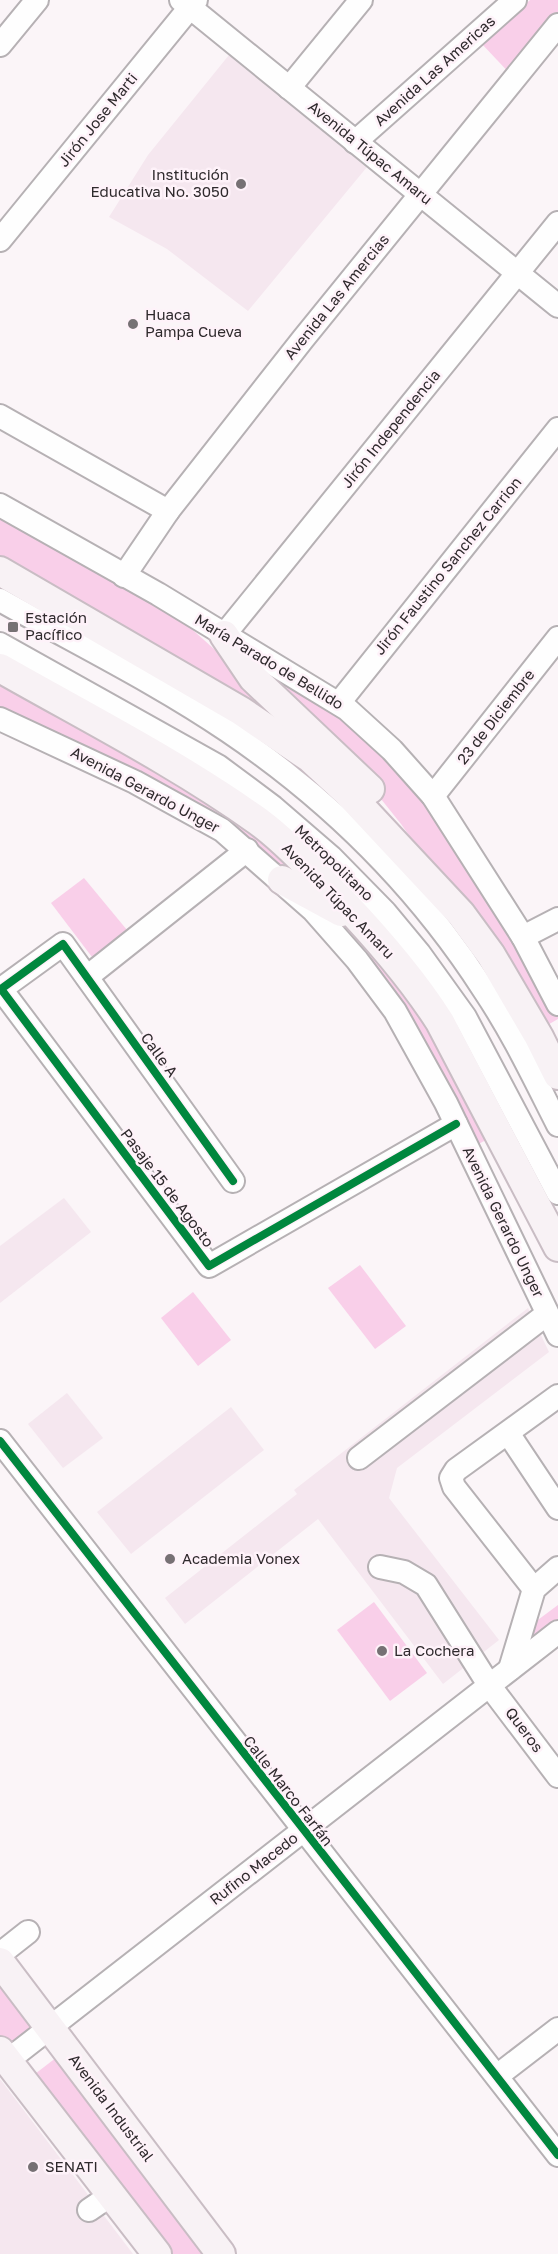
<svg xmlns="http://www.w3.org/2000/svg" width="558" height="2254" viewBox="0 0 558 2254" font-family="'Golos Text',sans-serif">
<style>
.built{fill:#f5e7ef}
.green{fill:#f9cfe9}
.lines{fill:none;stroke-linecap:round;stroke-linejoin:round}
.minor-casing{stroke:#b6b1b4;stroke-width:26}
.major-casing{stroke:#c9bdc4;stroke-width:32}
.minor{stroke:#fefefe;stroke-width:22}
.major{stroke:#f8f2f5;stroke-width:28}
.cycleway-casing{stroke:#fef2f9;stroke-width:11}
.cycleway{stroke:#00873e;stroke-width:8}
.poi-dot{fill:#767174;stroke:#fef2f9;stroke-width:2}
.labels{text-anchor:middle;stroke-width:5;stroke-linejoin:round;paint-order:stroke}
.street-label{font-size:15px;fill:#2f2a2d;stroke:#fef2f9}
.poi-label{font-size:15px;fill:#2f2a2d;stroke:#fef2f9;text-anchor:start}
</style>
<rect width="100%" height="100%" fill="#fbf5f8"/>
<g class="built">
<polygon points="229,55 367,167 248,311 167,249 109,217 148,155"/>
<polygon points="64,1198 91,1232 0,1303 0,1246"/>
<polygon points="528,1308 549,1352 397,1468 389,1498 499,1640 443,1684 318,1519 185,1624 165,1598 297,1494 294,1490"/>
<polygon points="67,1393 103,1438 63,1468 28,1424"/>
<polygon points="231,1407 264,1450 131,1554 97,1512"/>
<polygon points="0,2079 133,2254 0,2254"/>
</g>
<g class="green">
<polygon points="530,0 558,0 558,18 512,76 481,43"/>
<polygon points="0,509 157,598 309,734 362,787 0,569"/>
<polygon points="195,620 337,706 431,798 558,1014 558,1019 544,1027 401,824 365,779"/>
<polygon points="0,672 257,823 348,913 0,715"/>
<polygon points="84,878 127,930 92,957 51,903"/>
<polygon points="318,910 367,929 422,997 486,1140 471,1148"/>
<polygon points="360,1265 406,1326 375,1349 328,1288"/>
<polygon points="193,1292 231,1340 198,1366 161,1318"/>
<polygon points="374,1602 427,1673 390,1701 337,1630"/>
<polygon points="558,1605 558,1629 517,1661 523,1631"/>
<polygon points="0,1966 47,2026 7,2056 0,2047"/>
<polygon points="65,2051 219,2254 163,2254 27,2080"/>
</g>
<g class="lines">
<defs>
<g id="minor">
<polyline points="181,0 558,306"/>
<polyline points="0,45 37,0"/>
<polyline points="289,88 361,0"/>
<polyline points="355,142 515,0"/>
<polyline points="0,240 196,0"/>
<polyline points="0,416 168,511"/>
<polyline points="0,505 158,594 347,709 392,750 433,796 523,937 558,1004"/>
<polyline points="124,576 168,511 303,339 558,25"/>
<path d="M0,600C76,643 156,682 228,731C330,800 417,886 484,990C513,1033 535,1080 558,1125"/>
<polyline points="224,635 558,223"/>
<polyline points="0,644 218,766 273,807 331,857 385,912 419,953 465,1017 558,1193"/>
<polyline points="339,703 558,429"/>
<polyline points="0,719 135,782 222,830 313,910 357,960 395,1011 446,1103 558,1335"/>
<polyline points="433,796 558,638"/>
<polyline points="523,937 558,919"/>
<polyline points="87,977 247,850"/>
<polyline points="233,1181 63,944 1,989 209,1266 456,1124"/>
<polyline points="508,1433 558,1508"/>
<polyline points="0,1441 558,2155"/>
<polyline points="359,1458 547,1314"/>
<polyline points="380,1567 404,1572 426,1585 489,1685 558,1776"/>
<polyline points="534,1589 454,1487 451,1478 456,1470 558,1396"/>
<polyline points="510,1669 534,1589 558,1568"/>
<polyline points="0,1954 28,1932"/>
<polyline points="7,2061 558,1632"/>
<polyline points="497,2076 558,2029"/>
<polyline points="89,2210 111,2195"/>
</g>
<g id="major">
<polyline points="0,571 241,711 310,758 349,794 461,914 491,955 539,1037 558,1075"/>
<polyline points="224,635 253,678 370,789"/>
<path d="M0,668C86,717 177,763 258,821C289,844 316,875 343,902C379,940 412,978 440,1022L558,1247"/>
<polyline points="282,880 341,912"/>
<polyline points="0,1962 221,2254"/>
<polyline points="0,2051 157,2254"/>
</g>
</defs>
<use href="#minor" class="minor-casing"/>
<use href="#major" class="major-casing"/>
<use href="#minor" class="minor"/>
<use href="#major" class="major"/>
<defs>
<g id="cycleway">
<polyline points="233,1181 63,944 1,989 209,1266 456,1124"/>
<polyline points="0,1441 558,2155"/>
</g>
</defs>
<use href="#cycleway" class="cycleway-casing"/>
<use href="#cycleway" class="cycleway"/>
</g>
<g class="poi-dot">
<circle cx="241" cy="184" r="6"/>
<circle cx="133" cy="324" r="6"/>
<rect x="7" y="621" width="12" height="12" rx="3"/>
<circle cx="170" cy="1559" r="6"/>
<circle cx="382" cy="1651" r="6"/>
<circle cx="33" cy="2167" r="6"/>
</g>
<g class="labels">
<g class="street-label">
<text transform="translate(435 71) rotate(-42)" y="5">Avenida Las Americas</text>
<text transform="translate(98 120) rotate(-51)" y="5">Jirón Jose Marti</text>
<text transform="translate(370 153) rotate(39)" y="5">Avenida Túpac Amaru</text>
<text transform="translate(337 297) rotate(-51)" y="5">Avenida Las Amercias</text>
<text transform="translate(391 429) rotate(-51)" y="5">Jirón Independencia</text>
<text transform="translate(448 566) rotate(-51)" y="5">Jirón Faustino Sanchez Carrion</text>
<text transform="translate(269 662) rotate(31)" y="5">María Parado de Bellido</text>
<text transform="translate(496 717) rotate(-52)" y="5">23 de Diciembre</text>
<text transform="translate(145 790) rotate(28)" y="5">Avenida Gerardo Unger</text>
<text transform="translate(334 863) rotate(44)" y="5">Metropolitano</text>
<text transform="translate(338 901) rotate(46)" y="5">Avenida Túpac Amaru</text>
<text transform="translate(159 1055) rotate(54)" y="5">Calle A</text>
<text transform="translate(167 1188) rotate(53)" y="5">Pasaje 15 de Agosto</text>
<text transform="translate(503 1222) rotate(64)" y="5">Avenida Gerardo Unger</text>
<text transform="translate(524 1730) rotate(53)" y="5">Queros</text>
<text transform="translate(288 1791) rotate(52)" y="5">Calle Marco Farfán</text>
<text transform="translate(254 1869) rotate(-38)" y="5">Rufino Macedo</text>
<text transform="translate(111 2108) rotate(53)" y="5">Avenida Industrial</text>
</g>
<g class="poi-label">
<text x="229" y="180" text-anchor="end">Institución<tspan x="229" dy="17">Educativa No. 3050</tspan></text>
<text x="145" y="320">Huaca<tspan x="145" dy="17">Pampa Cueva</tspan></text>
<text x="25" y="623">Estación<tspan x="25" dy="17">Pacífico</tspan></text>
<text x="182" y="1564">Academia Vonex</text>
<text x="394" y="1656">La Cochera</text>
<text x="45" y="2172">SENATI</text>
</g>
</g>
</svg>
